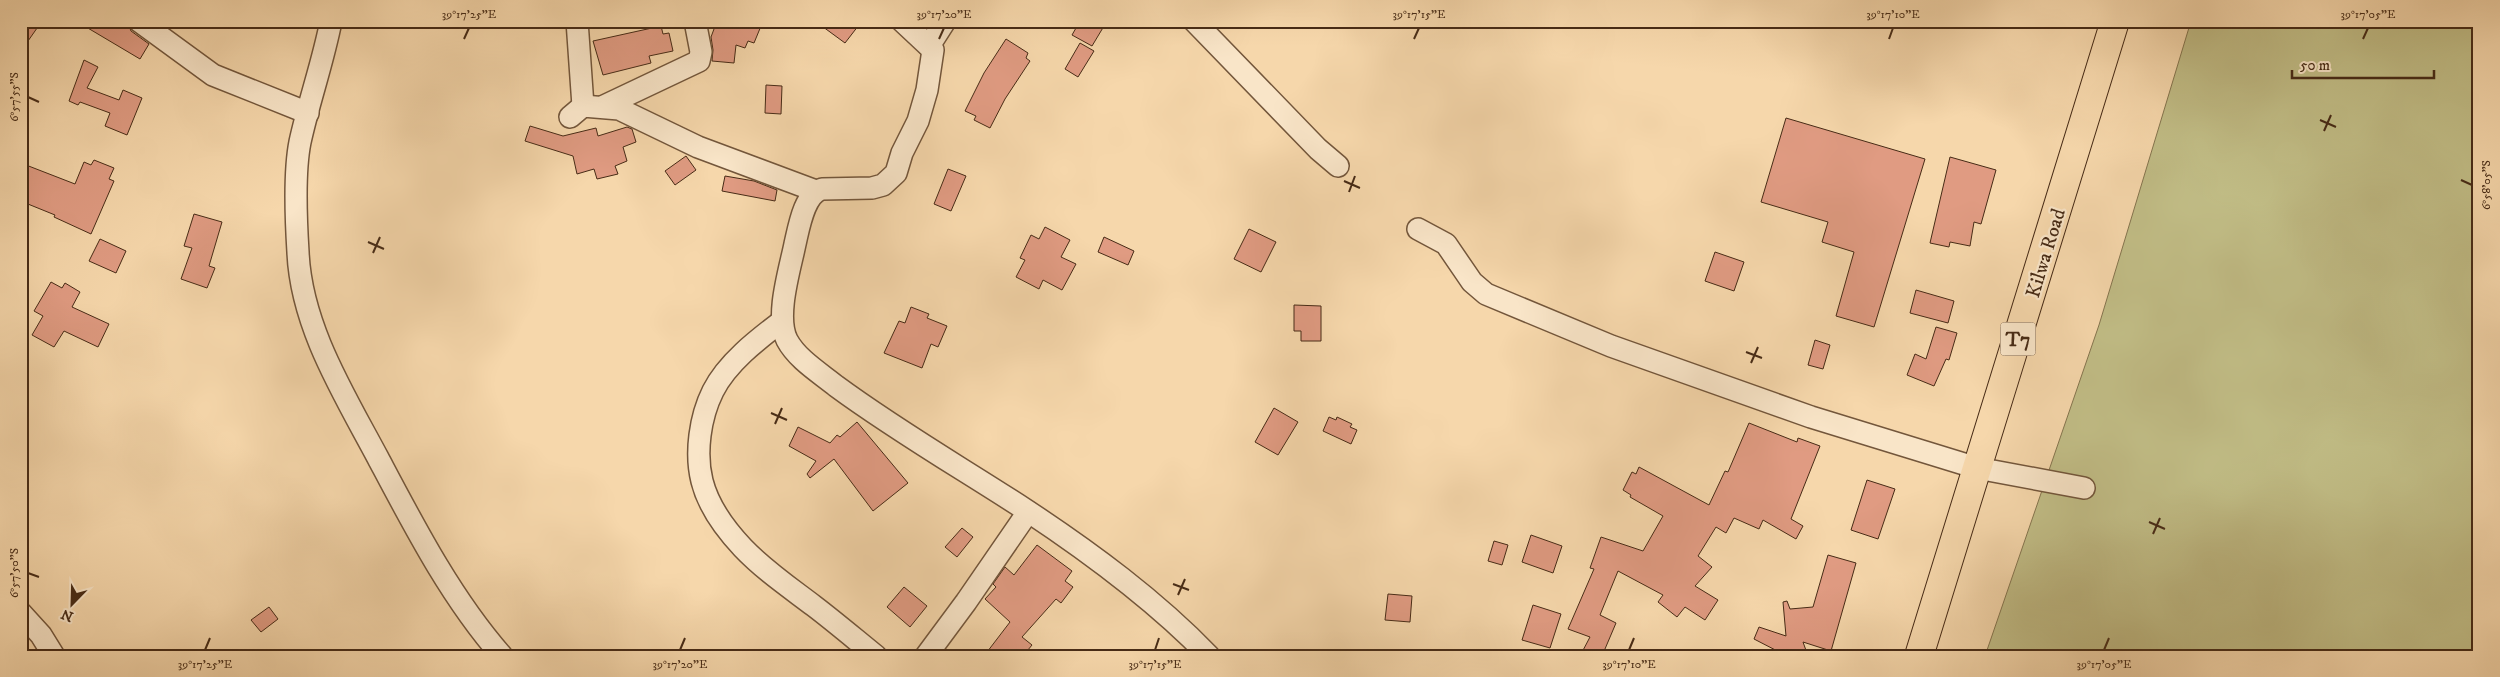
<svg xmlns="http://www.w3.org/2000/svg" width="2500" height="677" viewBox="0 0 2500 677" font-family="'IM FELL DW Pica',serif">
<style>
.green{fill:#c1bd86;stroke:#84744e}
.building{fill:#e09b82;stroke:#472b16}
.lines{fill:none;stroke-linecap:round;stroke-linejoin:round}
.minor-casing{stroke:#73563b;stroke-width:24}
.highway-casing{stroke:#472b16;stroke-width:30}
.minor{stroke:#f9e5c8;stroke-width:21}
.highway{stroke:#f6d7ab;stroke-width:28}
.ticks{fill:none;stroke:#472b16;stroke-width:2}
.labels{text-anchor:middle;stroke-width:4.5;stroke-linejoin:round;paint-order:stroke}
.shield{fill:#f9e5c8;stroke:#7c634b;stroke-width:1}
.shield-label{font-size:19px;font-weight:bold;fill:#472b16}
.street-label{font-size:20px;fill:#472b16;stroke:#f9e5c8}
.neatline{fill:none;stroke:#472b16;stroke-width:2}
.ticks-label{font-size:12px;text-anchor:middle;fill:#472b16}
</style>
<rect width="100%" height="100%" fill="#f6d7ab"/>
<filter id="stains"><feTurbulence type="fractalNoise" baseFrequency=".004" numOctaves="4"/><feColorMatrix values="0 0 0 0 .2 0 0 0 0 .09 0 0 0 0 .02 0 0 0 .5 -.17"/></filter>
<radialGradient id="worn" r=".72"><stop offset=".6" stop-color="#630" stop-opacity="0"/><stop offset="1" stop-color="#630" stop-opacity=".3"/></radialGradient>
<polygon class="green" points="2191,21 2479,21 2479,656 1985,656 2099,325"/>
<g class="building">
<polygon points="21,21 42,21 21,51"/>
<polygon points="76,21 127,21 131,31 149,44 140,59"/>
<polygon points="717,21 748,21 761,26 754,43 748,41 745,48 736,45 734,63 712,61 713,50 711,37"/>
<polygon points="815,21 862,21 845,43"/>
<polygon points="1080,21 1107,21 1092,46 1072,35"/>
<polygon points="661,26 663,34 669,33 673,51 649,56 651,63 603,75 593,41"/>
<polygon points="1006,39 1028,53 1026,58 1030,61 1005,99 990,128 974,120 976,116 965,111 984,73"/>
<polygon points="1080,43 1094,51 1078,77 1065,69"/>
<polygon points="84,60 98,67 87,88 119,100 123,90 142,98 127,135 105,126 110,113 80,102 78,105 69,101"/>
<polygon points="766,85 782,86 781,114 765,113"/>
<polygon points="1786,118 1925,159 1874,327 1836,316 1854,252 1822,242 1828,222 1761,202"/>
<polygon points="530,126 563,136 596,128 598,136 627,127 632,129 636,142 623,147 627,161 615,166 618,174 597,179 594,169 577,174 573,156 525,141"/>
<polygon points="686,156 696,170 675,185 665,171"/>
<polygon points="1950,157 1996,170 1981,224 1974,222 1970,246 1950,242 1949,247 1930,243"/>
<polygon points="94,160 114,168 109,179 114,181 91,234 54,217 55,215 23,202 26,193 21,191 21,179 26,165 75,184 84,162 91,165"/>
<polygon points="948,169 966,176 951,211 934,204"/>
<polygon points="725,176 754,181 777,190 775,201 722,191"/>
<polygon points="194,214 222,222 209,266 215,268 207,288 181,279 192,248 184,246"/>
<polygon points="1045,227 1070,240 1061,257 1076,264 1062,290 1043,280 1039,289 1016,277 1025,260 1020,258 1031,235 1039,239"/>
<polygon points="1249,229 1276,242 1261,272 1234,259"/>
<polygon points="1104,237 1134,251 1128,265 1098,252"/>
<polygon points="100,239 126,251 116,273 89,261"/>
<polygon points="1715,252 1744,262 1734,291 1705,281"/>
<polygon points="51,282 62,288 65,283 80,292 72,307 109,324 98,347 64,331 54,347 32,335 43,316 34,311"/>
<polygon points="1916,290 1954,301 1948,323 1910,313"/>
<polygon points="1294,305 1321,306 1321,341 1301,341 1301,331 1294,331"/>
<polygon points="911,307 929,314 927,318 947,326 938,347 931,344 922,368 884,353 899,321 905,323"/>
<polygon points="1936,327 1957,333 1949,360 1946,359 1934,386 1907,375 1915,354 1926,359"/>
<polygon points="1815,340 1830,345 1823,369 1808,365"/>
<polygon points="1274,408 1298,422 1278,455 1255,442"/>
<polygon points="1329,417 1336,420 1337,417 1352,424 1350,427 1357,430 1351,444 1323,431"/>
<polygon points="857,422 908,483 873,511 834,459 810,478 807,474 816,461 789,446 798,427 830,443 837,435 840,437"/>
<polygon points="1749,423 1797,442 1798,438 1820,446 1791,519 1803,526 1796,539 1763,520 1759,529 1734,518 1726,533 1716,527 1698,556 1712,567 1695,586 1718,600 1705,620 1685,607 1677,617 1658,602 1663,595 1618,571 1600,615 1616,623 1602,656 1580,656 1590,637 1568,629 1594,569 1590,568 1601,537 1643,551 1663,516 1630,497 1631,495 1623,490 1632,472 1636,474 1639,467 1709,505 1725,471 1728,472"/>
<polygon points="1867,480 1895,489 1878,539 1851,530"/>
<polygon points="962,528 973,537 957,557 945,547"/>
<polygon points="1531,535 1562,546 1553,573 1522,562"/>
<polygon points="1494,541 1508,545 1502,565 1488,561"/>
<polygon points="1037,545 1072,571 1065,581 1073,587 1061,603 1056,599 1022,637 1032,645 1023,656 984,656 1010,622 985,599 996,587 993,584 1005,567 1014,575"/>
<polygon points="1828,555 1856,563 1831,651 1803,642 1808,656 1787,656 1754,639 1759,627 1786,636 1783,602 1787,601 1790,609 1813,607"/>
<polygon points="904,587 927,606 910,627 887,607"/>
<polygon points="1388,594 1412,596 1410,622 1385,620"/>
<polygon points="1533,605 1561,614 1550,648 1522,640"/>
<polygon points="269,607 278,619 261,632 251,620"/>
</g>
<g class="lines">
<defs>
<g id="minor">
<polyline points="139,21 213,75 308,113"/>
<path d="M331,21C323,62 309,101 300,142C294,172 296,220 298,252C301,326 344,394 378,458C414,526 451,598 502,656"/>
<polyline points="577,21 583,106"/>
<path d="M902,21L933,50L927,90L918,121L902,153L896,173L883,185L872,188L822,189C804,194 799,227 795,244C790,269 775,316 787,340C797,359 820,373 836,386C897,431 963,469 1026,510C1091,553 1155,600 1209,656"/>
<polyline points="1194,21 1318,149 1338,166"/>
<polyline points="929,46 945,21"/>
<polyline points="604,106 699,61 701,52 695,21"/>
<polyline points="570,117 583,106 619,109 698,147 816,191"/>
<polyline points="1418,229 1446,244 1472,282 1486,294 1611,346 1811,417 1977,468 2084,488"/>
<path d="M782,321C757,340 727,363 713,391C700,417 695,453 702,481C708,505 726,530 743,548C764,570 789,587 814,606C835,622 855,639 876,656"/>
<polyline points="21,613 41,635 54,656"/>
<polyline points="926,656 966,602 1028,512"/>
</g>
<polyline id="highway" points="1919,656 2115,21"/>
</defs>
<use href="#minor" class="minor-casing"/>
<use href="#highway" class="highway-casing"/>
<use href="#minor" class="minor"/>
<use href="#highway" class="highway"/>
</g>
<path class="ticks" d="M464,39L469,28M939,39L944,28M1414,39L1419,28M1889,39L1893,28M2363,39L2368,28M28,97L39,102M2320,120L2336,127M2324,131L2331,115M2461,180L2472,185M1344,181L1360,188M1349,192L1355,176M368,242L384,249M373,253L380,237M1746,352L1762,358M1751,363L1758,347M771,413L787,420M775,424L782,408M2149,522L2165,529M2153,534L2160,518M28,573L39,577M1173,584L1189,590M1178,595L1185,579M205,650L210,638M680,650L685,638M1155,650L1159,638M1629,650L1634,638M2104,650L2109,638"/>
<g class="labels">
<rect class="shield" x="2000.5" y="322.5" width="35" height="33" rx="4"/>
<g class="shield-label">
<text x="2018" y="346">T7</text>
</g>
<g class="street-label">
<text transform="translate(2045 253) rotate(-73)" y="7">Kilwa Road</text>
</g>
</g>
<rect width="2500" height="677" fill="none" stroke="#f6d7ab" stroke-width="55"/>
<g transform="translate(72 604) rotate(203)" stroke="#f9e5c8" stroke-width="4" paint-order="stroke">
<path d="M0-4L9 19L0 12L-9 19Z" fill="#472b16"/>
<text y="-8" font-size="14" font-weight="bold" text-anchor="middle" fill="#472b16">N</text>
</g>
<path d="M2292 70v8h142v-8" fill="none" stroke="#472b16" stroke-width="2.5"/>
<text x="2300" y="70" font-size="15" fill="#472b16" stroke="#f9e5c8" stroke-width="4" paint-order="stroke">50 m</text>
<rect x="28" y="28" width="2444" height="622" class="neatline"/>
<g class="ticks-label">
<text x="469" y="18">39°17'25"E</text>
<text x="944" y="18">39°17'20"E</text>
<text x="1419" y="18">39°17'15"E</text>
<text x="1893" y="18">39°17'10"E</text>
<text x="2368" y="18">39°17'05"E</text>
<text transform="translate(14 97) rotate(-90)" y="4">6°57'55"S</text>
<text transform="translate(2486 185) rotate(-90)" y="4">6°58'05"S</text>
<text transform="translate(14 573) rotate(-90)" y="4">6°57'50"S</text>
<text x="205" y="668">39°17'25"E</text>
<text x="680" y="668">39°17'20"E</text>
<text x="1155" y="668">39°17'15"E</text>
<text x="1629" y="668">39°17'10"E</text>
<text x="2104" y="668">39°17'05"E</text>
</g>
<rect width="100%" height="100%" filter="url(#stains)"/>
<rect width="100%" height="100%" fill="url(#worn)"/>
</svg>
